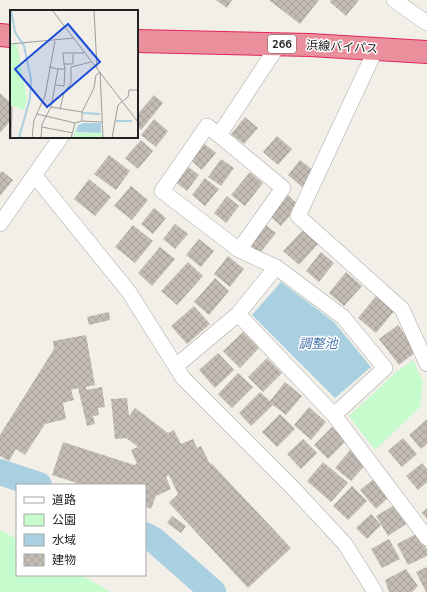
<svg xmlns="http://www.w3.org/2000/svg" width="427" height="592" viewBox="0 0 427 592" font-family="'Nunito Sans','Noto Sans JP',sans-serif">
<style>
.park{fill:#c6fbcd}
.water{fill:#a9d0e0}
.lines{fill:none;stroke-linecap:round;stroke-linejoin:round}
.river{stroke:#a9d0e0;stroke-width:26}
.building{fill:url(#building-cross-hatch)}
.minor-casing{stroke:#a9a9a9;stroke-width:16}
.highway-casing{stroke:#df265c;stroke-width:24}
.minor{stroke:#fff;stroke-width:15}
.highway{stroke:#ea909c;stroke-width:22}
.labels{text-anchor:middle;stroke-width:3;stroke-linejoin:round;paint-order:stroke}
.shield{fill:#fff;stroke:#646464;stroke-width:1}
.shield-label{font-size:11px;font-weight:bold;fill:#222}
.street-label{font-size:12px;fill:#222;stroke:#fff}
.water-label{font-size:13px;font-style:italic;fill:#4875ad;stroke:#fff}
.inset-river{fill:none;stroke:#a9d0e0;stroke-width:2}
.inset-road{fill:none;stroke:#9f9d99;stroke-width:1}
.view{fill:#1d4ed8;fill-opacity:0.15;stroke:#1d4ed8;stroke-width:2}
.inset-edge{fill:none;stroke:#222;stroke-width:2}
</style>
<defs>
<pattern id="building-cross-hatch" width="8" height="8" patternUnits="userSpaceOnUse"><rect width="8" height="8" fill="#c3bcb4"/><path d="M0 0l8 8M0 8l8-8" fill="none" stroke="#a7a19a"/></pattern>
</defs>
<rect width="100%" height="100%" fill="#f2efe8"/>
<g class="park">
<polygon points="413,360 423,382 420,407 375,450 349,416 394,374"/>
<polygon points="0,530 17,539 17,575 81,575 111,592 0,592"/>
</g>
<polygon class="water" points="281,282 334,322 371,367 335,398 252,315"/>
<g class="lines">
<g class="river">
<polyline points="0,472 39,485"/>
<polyline points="145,535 154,540 213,592"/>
</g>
</g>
<g class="building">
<polygon points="216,0 232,0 227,8"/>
<polygon points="269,0 319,0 300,24"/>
<polygon points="331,0 359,0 346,16 330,2"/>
<polygon points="0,93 11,103 11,120 0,133"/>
<polygon points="154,95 163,103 141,130 137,127 137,115"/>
<polygon points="245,117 258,128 244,144 231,134"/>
<polygon points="154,119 168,131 156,147 141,135"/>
<polygon points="277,136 292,149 278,165 263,152"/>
<polygon points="141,140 153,151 138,169 125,158"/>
<polygon points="202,142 216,153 202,170 189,159"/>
<polygon points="109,155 130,171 116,190 94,174"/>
<polygon points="221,159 234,168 221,186 208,177"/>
<polygon points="300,160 314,171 302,187 288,175"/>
<polygon points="187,166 199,175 187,191 174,181"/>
<polygon points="2,171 13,180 0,196 0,173"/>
<polygon points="250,172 263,183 245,206 231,195"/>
<polygon points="205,178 219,189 205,206 192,195"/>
<polygon points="89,179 111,197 95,216 74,199"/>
<polygon points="131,186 148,200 132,220 114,206"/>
<polygon points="288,195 299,205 281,226 270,216"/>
<polygon points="227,196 239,206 226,223 214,213"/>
<polygon points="154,208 166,218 153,234 141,224"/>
<polygon points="263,223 276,233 260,253 247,243"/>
<polygon points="175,224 188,234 175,249 163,239"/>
<polygon points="133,225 153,241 135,263 115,247"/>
<polygon points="303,230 318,244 299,265 283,251"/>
<polygon points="199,239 214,251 201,267 186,255"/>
<polygon points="160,247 175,259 152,286 138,273"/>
<polygon points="321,252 334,263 319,282 306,271"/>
<polygon points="228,256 244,269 230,287 214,274"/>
<polygon points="188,262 203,276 177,305 161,291"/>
<polygon points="346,272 362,286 344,306 329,293"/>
<polygon points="215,278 229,291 209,315 194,302"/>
<polygon points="376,296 394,311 376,333 358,318"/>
<polygon points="194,306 210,324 187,344 171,326"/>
<polygon points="109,312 110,320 89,325 87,317"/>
<polygon points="398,325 417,351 399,365 379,339"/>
<polygon points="243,332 259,348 240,368 223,351"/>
<polygon points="86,335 95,385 86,387 87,390 102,387 105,407 98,408 99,415 93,416 95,424 87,426 78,388 71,390 74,400 63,403 66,419 45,424 25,455 16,449 9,461 0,456 0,435 54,349 53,341"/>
<polygon points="218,353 234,370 215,388 199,370"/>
<polygon points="267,358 282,373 263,392 248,377"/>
<polygon points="238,373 253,387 232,408 218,394"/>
<polygon points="285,382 302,396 286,415 273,405 251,426 239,413 260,392 270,401"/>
<polygon points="127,398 129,416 135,408 168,433 174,430 181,444 193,439 197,448 201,446 210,464 211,463 291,548 248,588 169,503 178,494 169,475 166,477 171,489 156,496 151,509 145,506 145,485 83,485 52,475 63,442 134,465 137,464 131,450 138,447 126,438 115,439 111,399"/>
<polygon points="309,407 326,422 311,440 294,425"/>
<polygon points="280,414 295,429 277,447 262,432"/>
<polygon points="427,419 427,444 421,449 409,435"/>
<polygon points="332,427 346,441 328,459 314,445"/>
<polygon points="403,438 417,454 402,467 388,451"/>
<polygon points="303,439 317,453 301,469 287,454"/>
<polygon points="351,449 367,463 351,481 335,468"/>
<polygon points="323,462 348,483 331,502 307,481"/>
<polygon points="422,463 427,469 427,482 418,490 406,476"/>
<polygon points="375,478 390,496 376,509 360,490"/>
<polygon points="352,486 367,501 348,520 333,506"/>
<polygon points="398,503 409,522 388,536 376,516"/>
<polygon points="427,508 427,519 422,513"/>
<polygon points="371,514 381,525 367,539 356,528"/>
<polygon points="172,516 186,526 181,533 167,523"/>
<polygon points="418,533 427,550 427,556 408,565 397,544"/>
<polygon points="389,539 400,559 382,568 371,549"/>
<polygon points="427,567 427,592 426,592 416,572"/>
<polygon points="406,569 418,586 412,592 389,592 385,580"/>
</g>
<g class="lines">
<defs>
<g id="minor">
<polyline points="394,0 427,23"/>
<polyline points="376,49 298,216 402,309 427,364"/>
<polyline points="219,135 283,188 239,250 162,191 207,126 219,135 279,44"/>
<polyline points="35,176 129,292 183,378 292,487 345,544 375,592"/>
<polyline points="0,224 61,137"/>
<polyline points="276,267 343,317 385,368 334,415"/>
<polyline points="238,314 276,267 239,250"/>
<polyline points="176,366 238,314 334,415 427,538"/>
</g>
<g id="highway">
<polyline points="0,35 11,36"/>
<polyline points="137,41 310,45 427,52"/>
</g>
</defs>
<use href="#minor" class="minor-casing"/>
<use href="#highway" class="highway-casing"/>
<use href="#minor" class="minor"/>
<use href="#highway" class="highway"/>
</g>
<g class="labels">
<rect class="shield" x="268" y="35" width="28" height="18" rx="3"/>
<g class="shield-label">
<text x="282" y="48">266</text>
</g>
<g class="street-label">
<text transform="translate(342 47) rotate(3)" y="4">浜線バイパス</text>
</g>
<g class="water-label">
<text x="318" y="348">調整池</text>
</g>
</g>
<g transform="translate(10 10)">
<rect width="128" height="128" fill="#f2efe8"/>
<path d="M7,34L17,88L14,100L0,95V90L12,89L0,90V35ZM66,115V123H92V128H63Z" fill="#c6fbcd"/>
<path d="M74,113H91V123L66,122L68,115Z" fill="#a9d0e0"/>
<path class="inset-river" d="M1,0L5,22L14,36L21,69L20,88L9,128M73,103L90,104M106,111H122"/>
<path class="inset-road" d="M42,0L128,112M84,0L87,58M0,34L64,28M63,44V54H54L53,43H74M39,57L48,59L41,97M48,59H55L54,54M46,75L54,76L55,59M0,96L2,97L1,128M50,99L54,83L61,73V57L81,52M72,102L84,78L86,65L90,62L93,128M27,104L65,113L72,111M32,117L63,123M22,128L24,110L35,86L45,31M31,128L32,114L41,97L72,102V111L92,112M61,128L65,113M102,128L108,95L118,87L119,80H128"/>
<path class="view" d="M58,14L90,52L37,97L5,59Z"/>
<rect width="128" height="128" class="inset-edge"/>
</g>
<rect x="16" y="484" width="130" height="92" fill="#ffffff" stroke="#a7a7a7"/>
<rect x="24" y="497" width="20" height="6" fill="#ffffff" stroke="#a7a7a7"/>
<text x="52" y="504" font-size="12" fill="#222222">道路</text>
<rect x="24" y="514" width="20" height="12" fill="#c6fbcd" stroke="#a7a7a7"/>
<text x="52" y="524" font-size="12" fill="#222222">公園</text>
<rect x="24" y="534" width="20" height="12" fill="#a9d0e0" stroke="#a7a7a7"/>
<text x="52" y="544" font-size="12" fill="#222222">水域</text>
<rect x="24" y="554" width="20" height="12" fill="url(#building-cross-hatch)" stroke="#a7a7a7"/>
<text x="52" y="564" font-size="12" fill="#222222">建物</text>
</svg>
